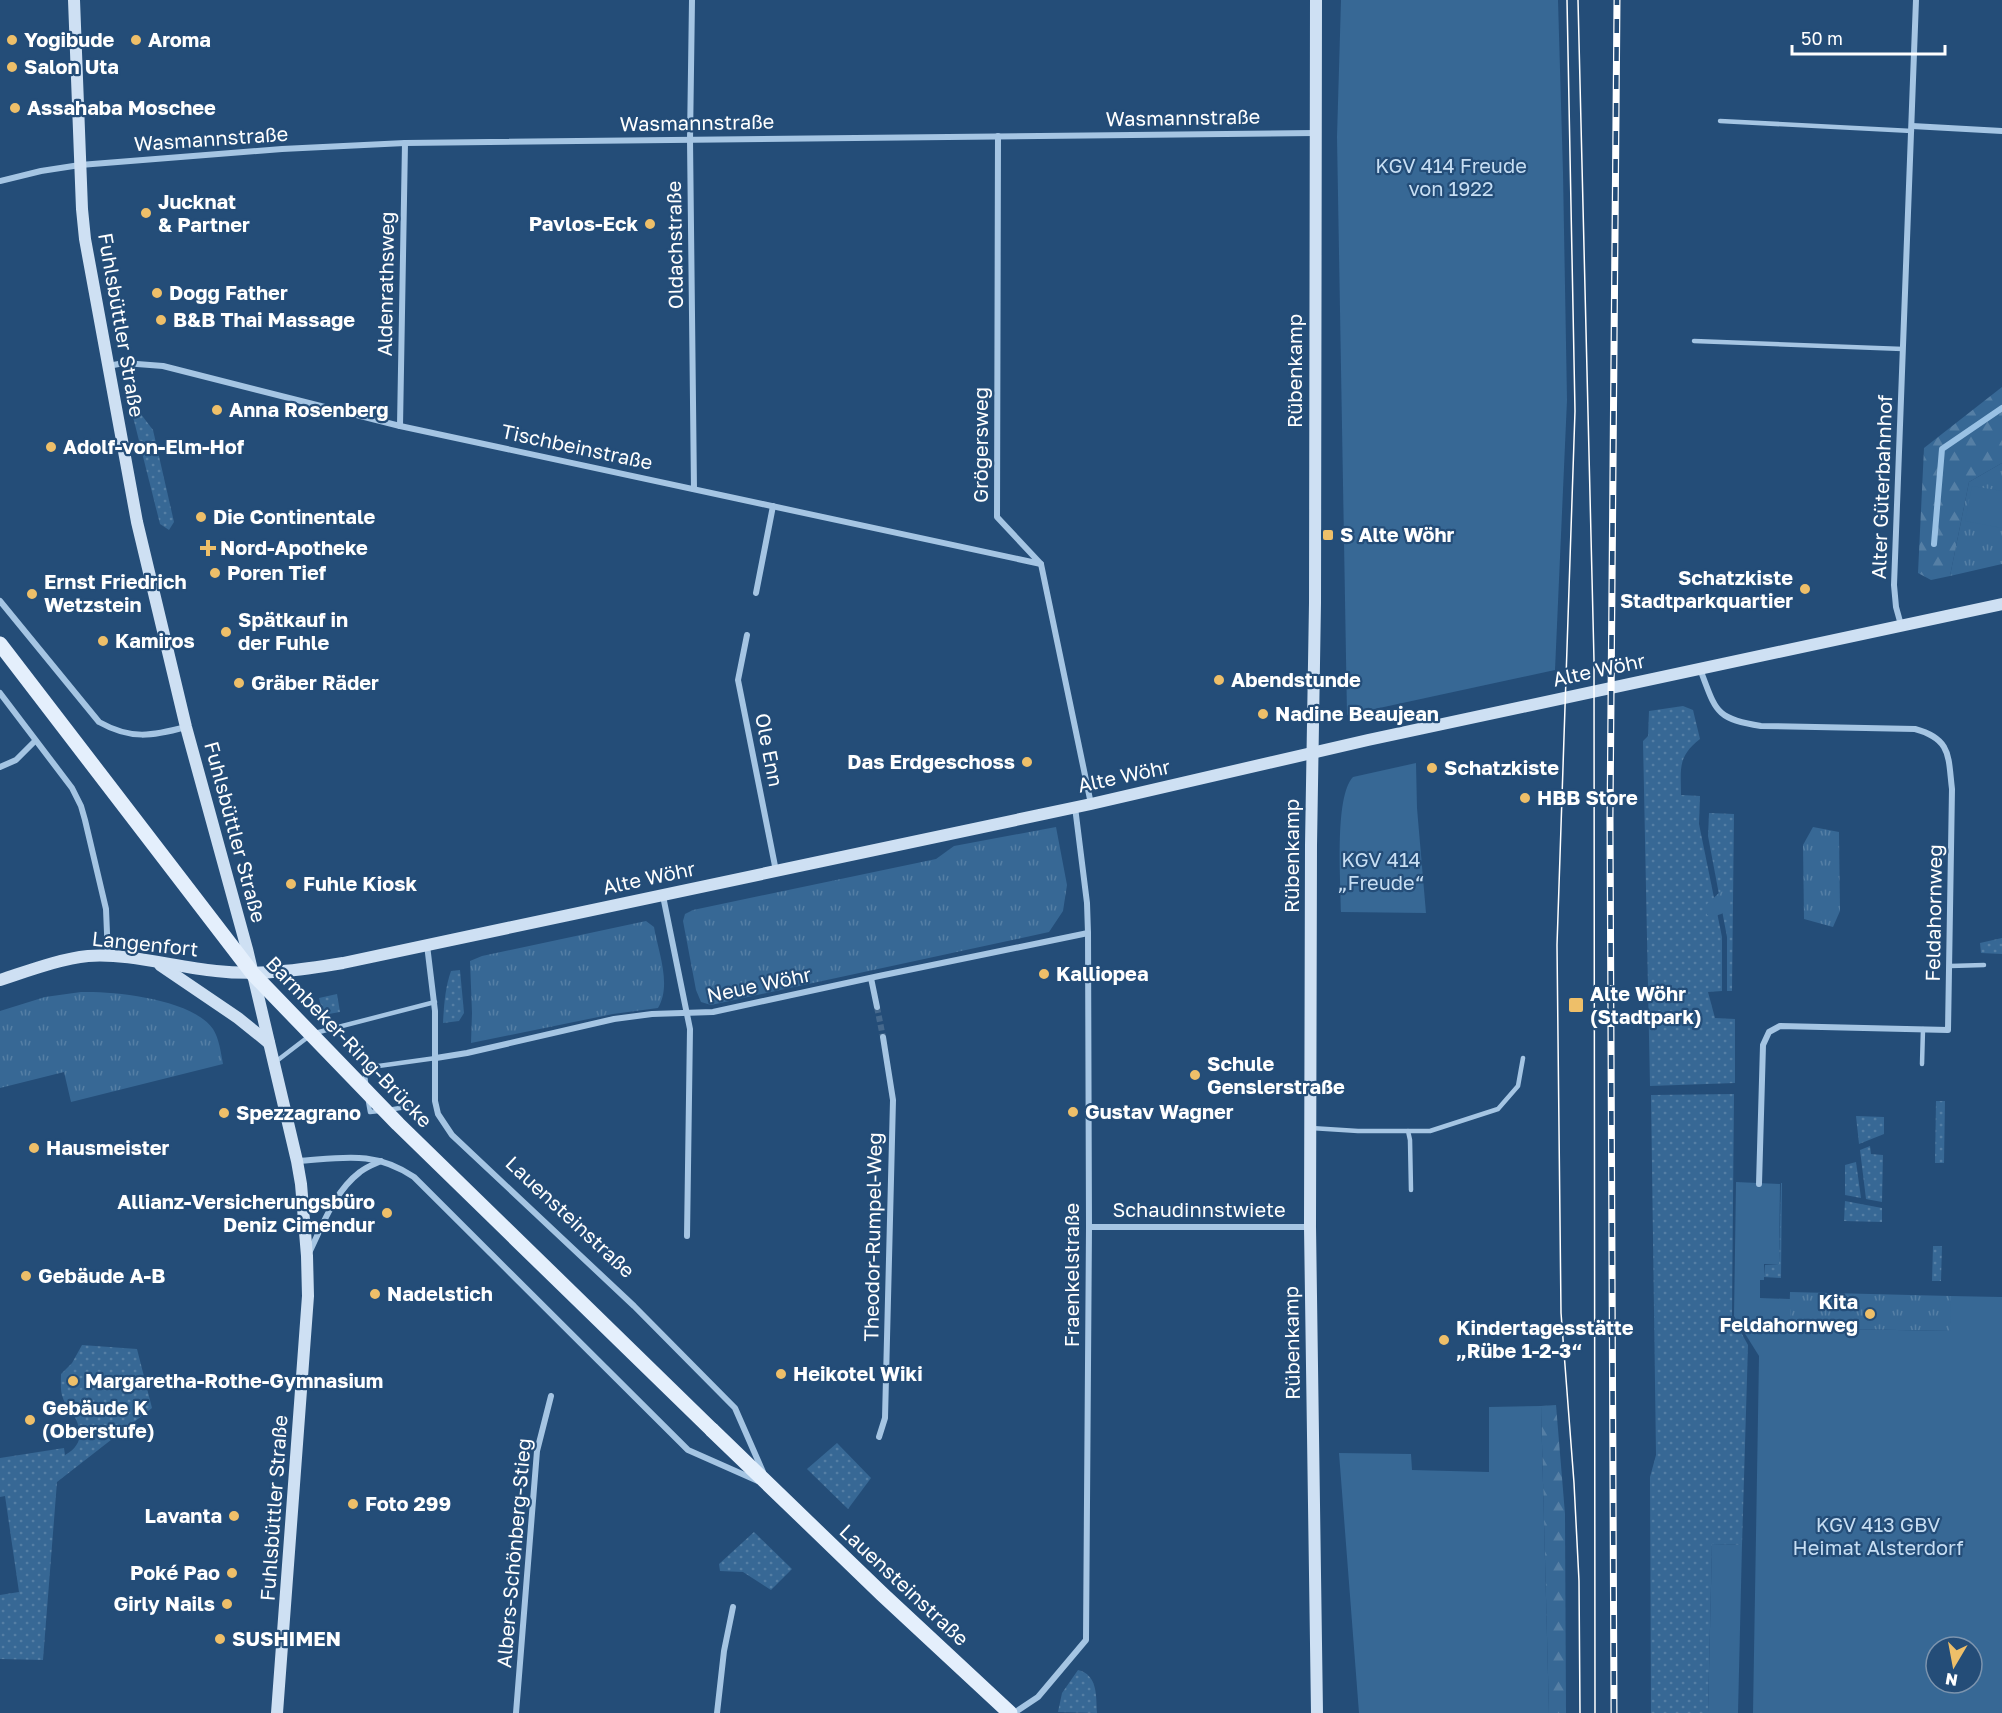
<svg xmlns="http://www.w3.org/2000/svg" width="2002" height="1713" viewBox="0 0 2002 1713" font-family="'Golos Text',sans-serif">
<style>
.grass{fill:url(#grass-dots)}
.forest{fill:url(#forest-firs)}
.park{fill:url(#park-tufts)}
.garden{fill:#376895;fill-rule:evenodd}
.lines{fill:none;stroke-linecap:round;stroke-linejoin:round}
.stream{stroke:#99c1e4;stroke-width:6}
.street-tunnel{stroke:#45688c;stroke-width:6;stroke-dasharray:6 3;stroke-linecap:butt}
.lane{stroke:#a5c5e3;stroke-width:4.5}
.street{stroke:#a5c5e3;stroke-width:6}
.secondary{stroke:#cee0f3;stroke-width:12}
.primary{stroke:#e4effc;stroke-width:15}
.tram{stroke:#fff;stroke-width:1.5}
.rail-casing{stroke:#fff;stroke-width:7}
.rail{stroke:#244d78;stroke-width:4.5;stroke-dasharray:14;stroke-linecap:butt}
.primary-bridge{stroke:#e4effc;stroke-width:15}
.poi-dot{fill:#eebf69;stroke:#244d78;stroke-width:2}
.labels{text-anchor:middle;stroke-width:4.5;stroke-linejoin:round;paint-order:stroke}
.poi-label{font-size:20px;font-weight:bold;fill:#fff;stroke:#244d78;text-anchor:start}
.street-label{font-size:20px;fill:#fff;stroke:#244d78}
.park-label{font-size:20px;fill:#c7def3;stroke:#244d78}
</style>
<defs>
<pattern id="grass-dots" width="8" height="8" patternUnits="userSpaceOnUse" patternTransform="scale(1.5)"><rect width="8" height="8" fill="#376895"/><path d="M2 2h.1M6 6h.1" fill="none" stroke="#557fa5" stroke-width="1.8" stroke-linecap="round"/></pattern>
<pattern id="forest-firs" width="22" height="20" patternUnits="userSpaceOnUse" patternTransform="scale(1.5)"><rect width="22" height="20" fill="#376895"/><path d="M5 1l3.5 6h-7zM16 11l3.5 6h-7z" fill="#557fa5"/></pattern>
<pattern id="park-tufts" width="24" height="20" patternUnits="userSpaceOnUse" patternTransform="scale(1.5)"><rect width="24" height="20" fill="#376895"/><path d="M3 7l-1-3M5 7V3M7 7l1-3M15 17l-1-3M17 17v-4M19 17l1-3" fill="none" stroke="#557fa5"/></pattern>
</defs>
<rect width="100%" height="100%" fill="#244d78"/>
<g class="grass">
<polygon points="131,409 137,409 153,430 174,522 169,530 160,524"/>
<path d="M1683,706L1693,710L1700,739C1677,757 1681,769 1681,795L1700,796L1699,824L1722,937V991L1708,992L1715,1018L1735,1019V1083L1650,1086L1643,741L1648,736L1649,711Z"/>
<polygon points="1709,813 1734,814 1732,991 1727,991 1727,937 1708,836"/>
<polygon points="2002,938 2002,954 1981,953 1980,943"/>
<path d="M460,970L464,1013L459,1021L443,1023C444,1005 445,988 451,971Z"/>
<polygon points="337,994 340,1012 323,1015 319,998"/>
<polygon points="1734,1094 1732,1316 1748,1345 1742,1545 1712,1544 1708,1713 1651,1713 1650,1477 1656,1455 1651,1095"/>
<polygon points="1936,1101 1945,1101 1944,1163 1935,1163"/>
<polygon points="1856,1116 1884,1117 1884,1134 1859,1144"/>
<polygon points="1870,1146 1871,1154 1883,1155 1882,1202 1866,1199 1860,1150"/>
<polygon points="1856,1162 1861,1198 1845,1195 1845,1165"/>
<polygon points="1781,1183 1782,1183 1781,1278 1764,1277 1765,1265 1779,1264"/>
<polygon points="1845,1201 1882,1208 1882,1222 1844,1221"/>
<polygon points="1933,1246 1942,1246 1941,1281 1932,1281"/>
<path d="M82,1345L137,1349L152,1408L57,1482L43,1660L0,1659V1595L19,1592L5,1496L0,1497V1458L64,1448L65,1455C85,1444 82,1428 71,1410C69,1406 64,1403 63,1398C60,1392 61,1381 61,1374L72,1363Z"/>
<polygon points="837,1443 871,1478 848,1509 807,1469"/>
<polygon points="754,1532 792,1569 771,1590 743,1572 720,1571 719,1564"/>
<path d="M1078,1670C1098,1675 1096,1696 1097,1713L1058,1712L1062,1693Z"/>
</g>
<g class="forest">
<polygon points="2002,387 2002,463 1969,482 1950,576 1931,580 1918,573 1924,448"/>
<polygon points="1556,1405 1565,1514 1566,1713 1549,1713 1541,1406"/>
</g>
<g class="park">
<polygon points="2002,463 2002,564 1950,576 1969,482"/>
<polygon points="1056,827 1067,885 1063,911 1049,932 711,1005 701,1002 696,990 683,921 685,914 693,910 936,859 954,846"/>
<polygon points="1813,827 1839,832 1840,911 1833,927 1804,919 1803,845"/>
<path d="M1727,891L1730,893C1732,911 1728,912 1712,917L1707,915V904L1720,892Z"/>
<path d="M646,921L654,927C658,951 672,985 658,1008L613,1014L471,1043L472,1013L470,961L482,956Z"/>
<path d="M81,992C115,991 192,999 213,1029C219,1038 221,1053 223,1064L71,1102L64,1072L0,1088V1011L45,997Z"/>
<polygon points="1790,1292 1951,1296 1951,1331 1789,1328"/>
</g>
<g class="garden">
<polygon points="1341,0 1558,0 1563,173 1567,400 1555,670 1347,715 1337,137"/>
<polygon points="1972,486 2002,491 2002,528 1965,521"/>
<path d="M1416,763L1417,808L1426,913L1341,912C1341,883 1334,797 1353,777Z"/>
<path d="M1736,1182L1780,1184L1779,1264H1764V1280H1760V1298L1790,1299V1328L1950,1331L1951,1296L2002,1297V1713H1753L1759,1356L1734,1316ZM1936,1647H1972V1683H1936Z"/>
<polygon points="1541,1406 1549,1713 1359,1713 1339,1453 1411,1454 1412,1470 1489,1472 1489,1407"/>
<polygon points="1712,1544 1742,1545 1738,1713 1708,1713"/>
</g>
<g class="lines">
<polyline class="stream" points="1934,544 1942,449 2002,408"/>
<polyline class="street-tunnel" points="877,1007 883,1037"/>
<g class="lane">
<polyline points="1720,121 1912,131"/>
<polyline points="1694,341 1903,349"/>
<polyline points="1950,966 1984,965"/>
<polyline points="315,1033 435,1002"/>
<polyline points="274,1063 308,1037"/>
<polyline points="1922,1064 1923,1029"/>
<polyline points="366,1083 364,1068 436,1058"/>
<polyline points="368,1101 370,1112 379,1111"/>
<polyline points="388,1110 406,1107"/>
<polyline points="1311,1128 1358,1131 1408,1131 1410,1140 1411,1190"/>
<polyline points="1408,1131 1430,1131 1498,1109 1518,1086 1523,1058"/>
</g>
<g class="street">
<polyline points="692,0 690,140 694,489"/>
<polyline points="1912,126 2002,131"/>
<polyline points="998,136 997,517 1041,564 1091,804"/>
<polyline points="0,181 41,171 80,165 282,149 405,143 1315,133"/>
<polyline points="108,366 124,363 163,366 400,426 1041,564"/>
<polyline points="400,426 405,143"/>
<polyline points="756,593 773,506"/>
<path d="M0,601L99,722C131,740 152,736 186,727"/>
<polyline points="1901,625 1896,607 1894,585 1916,0"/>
<polyline points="747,635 738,680 776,871"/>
<path d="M1700,669C1716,710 1714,719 1761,726L1915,729C1952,739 1948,757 1952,789L1948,1030L1780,1026L1769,1032L1763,1045L1759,1184"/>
<polyline points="0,693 72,788 81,806 85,820 106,909 108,957"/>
<polyline points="0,767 16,760 35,741"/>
<polyline points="663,896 690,1029 687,1236"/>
<polyline points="427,945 435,1011 435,1101 438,1114 452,1135 634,1306 735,1408 763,1472"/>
<polyline points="871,978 877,1007"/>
<polyline points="436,1058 467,1053 614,1019 652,1014 713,1012 879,976 1088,933"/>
<path d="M297,1161C343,1158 374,1150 414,1177L688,1450L758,1481"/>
<polyline points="1089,1227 1310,1227"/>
<path d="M310,1251C323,1224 335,1191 360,1172C366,1167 374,1164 381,1161"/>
<polyline points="879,1437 885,1418 893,1100 883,1037"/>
<polyline points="516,1713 537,1451 551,1396"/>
<polyline points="717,1713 724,1651 733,1607"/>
<polyline points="1014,1713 1038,1697 1086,1640 1089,1227 1088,933 1087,903 1075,807"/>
</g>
<g class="secondary">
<polyline points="74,0 82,209 85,239 137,522 186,727 247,949 297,1161 301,1184 307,1256 308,1296 277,1713"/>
<polyline points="1316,0 1315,603 1311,845 1310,1227 1317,1713"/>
<polyline points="160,965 238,1018 269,1043"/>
<path d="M0,980C28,971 59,959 88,956C130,953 174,967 216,971C258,976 301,970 343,963L1091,804L1368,740L2002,604"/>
</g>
<polyline class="primary" points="712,1430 882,1594 1010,1713"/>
<g class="tram">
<polyline points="1567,0 1575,411 1557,945 1561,1313 1574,1483 1579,1581 1580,1713"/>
<polyline points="1578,0 1594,660 1595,1713"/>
</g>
<defs>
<polyline id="rail" points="1614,1713 1610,818 1617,0"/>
</defs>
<use href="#rail" class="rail-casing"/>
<use href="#rail" class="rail"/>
<polyline class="primary-bridge" points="0,644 253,974 398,1124 712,1430"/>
</g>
<g class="poi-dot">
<circle cx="12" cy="40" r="6"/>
<circle cx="136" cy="40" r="6"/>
<circle cx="12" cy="67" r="6"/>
<circle cx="15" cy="108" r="6"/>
<circle cx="146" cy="213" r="6"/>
<circle cx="650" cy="224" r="6"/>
<circle cx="157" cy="293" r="6"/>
<circle cx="161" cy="320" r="6"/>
<circle cx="217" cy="410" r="6"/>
<circle cx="51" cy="447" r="6"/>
<circle cx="201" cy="517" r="6"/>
<rect x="1322" y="529" width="12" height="12" rx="3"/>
<path d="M205 539h6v6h6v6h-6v6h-6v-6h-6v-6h6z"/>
<circle cx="215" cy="573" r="6"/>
<circle cx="1805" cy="589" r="6"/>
<circle cx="32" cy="594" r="6"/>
<circle cx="226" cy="632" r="6"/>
<circle cx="103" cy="641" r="6"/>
<circle cx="1219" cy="680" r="6"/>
<circle cx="239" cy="683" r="6"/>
<circle cx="1263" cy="714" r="6"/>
<circle cx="1027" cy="762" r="6"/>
<circle cx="1432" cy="768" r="6"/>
<circle cx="1525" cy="798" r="6"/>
<circle cx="291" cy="884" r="6"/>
<circle cx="1044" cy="974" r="6"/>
<rect x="1568" y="997" width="16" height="16" rx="3"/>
<circle cx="1195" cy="1075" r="6"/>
<circle cx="1073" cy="1112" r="6"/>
<circle cx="224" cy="1113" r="6"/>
<circle cx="34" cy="1148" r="6"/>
<circle cx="387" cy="1213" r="6"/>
<circle cx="26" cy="1276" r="6"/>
<circle cx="375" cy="1294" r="6"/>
<circle cx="1870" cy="1314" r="6"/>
<circle cx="1444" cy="1340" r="6"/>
<circle cx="781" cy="1374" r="6"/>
<circle cx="73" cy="1381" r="6"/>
<circle cx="30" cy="1420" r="6"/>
<circle cx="353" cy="1504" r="6"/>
<circle cx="234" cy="1516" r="6"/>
<circle cx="232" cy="1573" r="6"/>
<circle cx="227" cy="1604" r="6"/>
<circle cx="220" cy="1639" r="6"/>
</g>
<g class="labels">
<g class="poi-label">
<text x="24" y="47">Yogibude</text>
<text x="148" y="47">Aroma</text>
<text x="24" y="74">Salon Uta</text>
<text x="27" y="115">Assahaba Moschee</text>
<text x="158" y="209">Jucknat<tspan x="158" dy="23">&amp; Partner</tspan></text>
<text x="638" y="231" text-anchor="end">Pavlos-Eck</text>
<text x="169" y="300">Dogg Father</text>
<text x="173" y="327">B&amp;B Thai Massage</text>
<text x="229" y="417">Anna Rosenberg</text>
<text x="63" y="454">Adolf-von-Elm-Hof</text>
<text x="213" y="524">Die Continentale</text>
<text x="1340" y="542">S Alte Wöhr</text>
<text x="220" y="555">Nord-Apotheke</text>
<text x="227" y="580">Poren Tief</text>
<text x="1793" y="585" text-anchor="end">Schatzkiste<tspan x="1793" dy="23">Stadtparkquartier</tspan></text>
<text x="44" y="589">Ernst Friedrich<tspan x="44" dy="23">Wetzstein</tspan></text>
<text x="238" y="627">Spätkauf in<tspan x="238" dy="23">der Fuhle</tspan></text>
<text x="115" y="648">Kamiros</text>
<text x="1231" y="687">Abendstunde</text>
<text x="251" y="690">Gräber Räder</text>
<text x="1275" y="721">Nadine Beaujean</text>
<text x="1015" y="769" text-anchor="end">Das Erdgeschoss</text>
<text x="1444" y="775">Schatzkiste</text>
<text x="1537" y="805">HBB Store</text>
<text x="303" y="891">Fuhle Kiosk</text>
<text x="1056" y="981">Kalliopea</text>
<text x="1590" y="1001">Alte Wöhr<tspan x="1590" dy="23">(Stadtpark)</tspan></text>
<text x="1207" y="1071">Schule<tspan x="1207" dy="23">Genslerstraße</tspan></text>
<text x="1085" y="1119">Gustav Wagner</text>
<text x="236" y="1120">Spezzagrano</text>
<text x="46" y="1155">Hausmeister</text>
<text x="375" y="1209" text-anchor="end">Allianz-Versicherungsbüro<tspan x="375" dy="23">Deniz Cimendur</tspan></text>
<text x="38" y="1283">Gebäude A-B</text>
<text x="387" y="1301">Nadelstich</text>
<text x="1858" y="1309" text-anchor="end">Kita<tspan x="1858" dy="23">Feldahornweg</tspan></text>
<text x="1456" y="1335">Kindertagesstätte<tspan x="1456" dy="23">„Rübe 1-2-3“</tspan></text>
<text x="793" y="1381">Heikotel Wiki</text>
<text x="85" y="1388">Margaretha-Rothe-Gymnasium</text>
<text x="42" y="1415">Gebäude K<tspan x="42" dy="23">(Oberstufe)</tspan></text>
<text x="365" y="1511">Foto 299</text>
<text x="222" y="1523" text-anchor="end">Lavanta</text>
<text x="220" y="1580" text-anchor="end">Poké Pao</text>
<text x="215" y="1611" text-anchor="end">Girly Nails</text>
<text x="232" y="1646">SUSHIMEN</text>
</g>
<g class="street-label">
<text transform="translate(1183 118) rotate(-1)" y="7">Wasmannstraße</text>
<text transform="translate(697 123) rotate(-1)" y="7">Wasmannstraße</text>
<text transform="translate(211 139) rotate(-4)" y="7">Wasmannstraße</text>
<text transform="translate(675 245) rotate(-91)" y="7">Oldachstraße</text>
<text transform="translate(386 284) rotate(-89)" y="7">Aldenrathsweg</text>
<text transform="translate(121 325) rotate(80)" y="7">Fuhlsbüttler Straße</text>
<text transform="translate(1295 371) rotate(-90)" y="7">Rübenkamp</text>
<text transform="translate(981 445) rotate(-90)" y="7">Grögersweg</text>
<text transform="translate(577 447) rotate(12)" y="7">Tischbeinstraße</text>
<text transform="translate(1882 487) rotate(-88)" y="7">Alter Güterbahnhof</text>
<text transform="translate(1599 670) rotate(-12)" y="7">Alte Wöhr</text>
<text transform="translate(769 750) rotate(79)" y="7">Ole Enn</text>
<text transform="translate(1124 776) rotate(-12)" y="7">Alte Wöhr</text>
<text transform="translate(235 832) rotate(75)" y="7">Fuhlsbüttler Straße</text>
<text transform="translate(1292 856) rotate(-90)" y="7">Rübenkamp</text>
<text transform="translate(649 878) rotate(-12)" y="7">Alte Wöhr</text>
<text transform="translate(1934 913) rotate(-89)" y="7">Feldahornweg</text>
<text transform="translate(145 944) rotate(6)" y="7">Langenfort</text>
<text transform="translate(759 985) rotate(-12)" y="7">Neue Wöhr</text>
<text transform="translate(349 1042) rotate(46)" y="7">Barmbeker-Ring-Brücke</text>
<text x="1199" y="1217">Schaudinnstwiete</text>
<text transform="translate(570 1217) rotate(43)" y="7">Lauensteinstraße</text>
<text transform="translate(873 1237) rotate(-89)" y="7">Theodor-Rumpel-Weg</text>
<text transform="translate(1072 1275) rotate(-90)" y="7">Fraenkelstraße</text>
<text transform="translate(1292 1343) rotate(-91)" y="7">Rübenkamp</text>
<text transform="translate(274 1508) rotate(-86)" y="7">Fuhlsbüttler Straße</text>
<text transform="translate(514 1553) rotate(-85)" y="7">Albers-Schönberg-Stieg</text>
<text transform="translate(904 1585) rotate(43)" y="7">Lauensteinstraße</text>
</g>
<g class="park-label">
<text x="1451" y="173">KGV 414 Freude<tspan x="1451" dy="23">von 1922</tspan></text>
<text x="1381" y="867">KGV 414<tspan x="1381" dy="23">„Freude“</tspan></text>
<text x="1878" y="1532">KGV 413 GBV<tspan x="1878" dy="23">Heimat Alsterdorf</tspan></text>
</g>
</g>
<g transform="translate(1954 1665) rotate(190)"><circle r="28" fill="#244d78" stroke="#7c94ae" stroke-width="1.5"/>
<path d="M0-4.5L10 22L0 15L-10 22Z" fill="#eebf69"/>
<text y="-9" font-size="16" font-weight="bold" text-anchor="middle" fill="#ffffff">N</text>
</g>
<path d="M1792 45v9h153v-9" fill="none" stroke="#ffffff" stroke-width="3"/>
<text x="1801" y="45" font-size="18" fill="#ffffff" stroke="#244d78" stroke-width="4.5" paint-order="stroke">50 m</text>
</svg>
